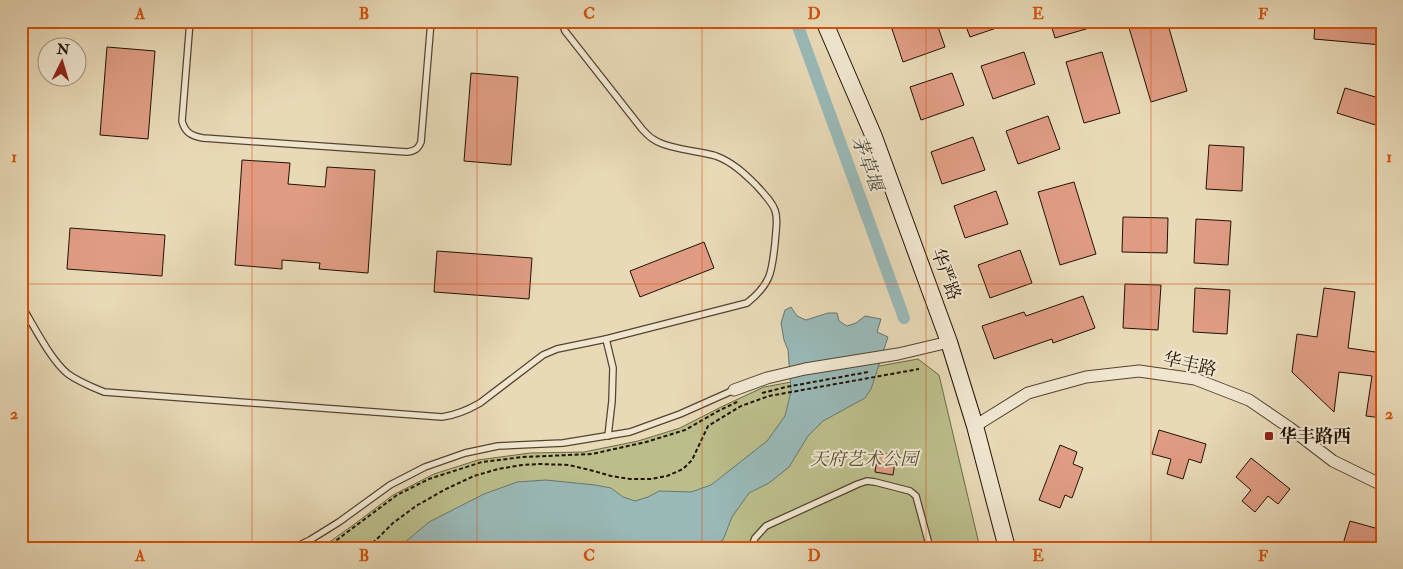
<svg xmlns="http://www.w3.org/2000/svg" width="1403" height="569" viewBox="0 0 1403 569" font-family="'IM FELL Double Pica','Noto Serif SC',serif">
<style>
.green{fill:#bbbe8b;stroke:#6e6847}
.water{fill:#99b9b7;stroke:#69766f}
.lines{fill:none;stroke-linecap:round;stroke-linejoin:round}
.canal{stroke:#99b9b7;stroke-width:12}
.building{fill:#df9c83;stroke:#221203}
.lane-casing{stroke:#544430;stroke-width:8}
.street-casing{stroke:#544430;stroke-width:13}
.secondary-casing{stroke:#221203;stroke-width:18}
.path{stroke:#221203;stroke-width:2;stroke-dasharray:4 2.5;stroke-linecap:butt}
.lane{stroke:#f0e6d0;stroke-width:5.5}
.street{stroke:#f0e6d0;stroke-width:11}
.secondary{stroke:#f0e6d0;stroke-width:16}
.grid{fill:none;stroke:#d4520b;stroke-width:1;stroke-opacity:0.55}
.poi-dot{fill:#8f2418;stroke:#f0e6d0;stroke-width:2}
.labels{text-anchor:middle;stroke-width:4;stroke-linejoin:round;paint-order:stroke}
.street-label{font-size:18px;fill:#221203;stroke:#f0e6d0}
.poi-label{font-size:18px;font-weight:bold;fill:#221203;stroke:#f0e6d0;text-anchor:start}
.park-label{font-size:18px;font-style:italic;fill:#584e33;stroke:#f0e6d0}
.water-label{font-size:19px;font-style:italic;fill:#4c4c42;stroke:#f0e6d0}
.neatline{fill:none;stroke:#d4520b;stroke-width:2}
.grid-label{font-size:16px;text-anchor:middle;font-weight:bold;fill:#d4520b}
</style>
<rect width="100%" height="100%" fill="#e8d9b7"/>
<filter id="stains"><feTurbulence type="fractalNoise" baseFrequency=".004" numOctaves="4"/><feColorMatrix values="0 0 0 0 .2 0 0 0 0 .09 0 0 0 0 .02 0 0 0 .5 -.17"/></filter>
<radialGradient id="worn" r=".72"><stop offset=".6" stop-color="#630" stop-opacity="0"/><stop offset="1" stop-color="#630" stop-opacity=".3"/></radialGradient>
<polygon class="green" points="918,359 939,375 980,548 321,548 356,523 393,495 434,474 478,460 530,453 584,452 638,441 680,428 721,407 764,387"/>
<polygon class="water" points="791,307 797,316 806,320 828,313 837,313 839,321 847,326 856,323 865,316 881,319 877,332 888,337 871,389 865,398 823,421 808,436 789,467 769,483 749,493 732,517 723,540 709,547 690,548 398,548 429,522 484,494 517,482 546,480 595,485 611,488 623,497 635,501 648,497 659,491 691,492 711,485 767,441 785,416 791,391 788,350 784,340 781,323 785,310"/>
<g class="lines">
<polyline class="canal" points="796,21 904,318"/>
</g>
<g class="building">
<polygon points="913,21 936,21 945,47 903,62 892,29"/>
<polygon points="964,21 1010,21 1011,23 970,37"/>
<polygon points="1050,21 1103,21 1103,24 1055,38"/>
<polygon points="1127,21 1167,21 1187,91 1151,102"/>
<polygon points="1315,21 1336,21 1335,23 1382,27 1382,45 1314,39"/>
<polygon points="107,47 155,51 148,139 100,135"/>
<polygon points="1024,52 1035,84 993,99 981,66"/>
<polygon points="1102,52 1120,113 1084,123 1066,62"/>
<polygon points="471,73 518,77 511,165 464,161"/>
<polygon points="952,73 964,105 921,120 910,87"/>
<polygon points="1345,88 1382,99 1382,127 1337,113"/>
<polygon points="1048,116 1060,149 1018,164 1006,131"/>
<polygon points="973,137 985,170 942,184 931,152"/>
<polygon points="1209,145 1244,147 1242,191 1206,189"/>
<polygon points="242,160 290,163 288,184 325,187 327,167 375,170 368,273 319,269 320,263 282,260 282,269 235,265"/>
<polygon points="1074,182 1096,254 1060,265 1038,192"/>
<polygon points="996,191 1008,224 965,238 954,206"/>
<polygon points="1123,217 1168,218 1167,253 1122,252"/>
<polygon points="1196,219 1231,221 1228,265 1194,263"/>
<polygon points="70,228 165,235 162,276 67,269"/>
<polygon points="704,242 714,268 640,297 630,271"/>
<polygon points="1020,250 1032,283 990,298 978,265"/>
<polygon points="437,251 532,258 529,299 434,292"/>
<polygon points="1125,284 1161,285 1158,330 1123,328"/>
<polygon points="1195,288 1230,290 1227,334 1193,332"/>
<polygon points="1324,288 1355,292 1348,348 1382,353 1382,418 1366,416 1372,376 1339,372 1334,412 1292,372 1297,334 1317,337"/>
<polygon points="1083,296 1095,328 1053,343 1052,339 994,359 982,326 1024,312 1026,316"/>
<polygon points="1159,430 1206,444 1201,463 1189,459 1183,479 1167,474 1171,459 1152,454"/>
<polygon points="1060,445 1077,452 1073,464 1083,468 1072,498 1065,495 1060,508 1039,500"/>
<polygon points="878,453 896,455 893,475 875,472"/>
<polygon points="1251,458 1290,489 1278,504 1268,496 1255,512 1242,501 1251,490 1236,477"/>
<polygon points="1350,521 1382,530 1382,548 1355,548 1343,544"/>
</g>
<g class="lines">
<defs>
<g id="lane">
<path d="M190,21L182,121C185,133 192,136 203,138L407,152C415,151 418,149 421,142L431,21"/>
<path d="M21,305C33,324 51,361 68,374C79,382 92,387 104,392L442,417C456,415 468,410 480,403L543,355L557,349L606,339L747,303C771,284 772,272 775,243C778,210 779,210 756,185C744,173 732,162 716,156C699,151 667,149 653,139C649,137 645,132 642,129L565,31L561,21"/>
<polyline points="606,339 613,368 612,401 608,436"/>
<polyline points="293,548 310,540 339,522 390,485 425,467 465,453 498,446 563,443 630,432 680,414 734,390"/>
<polyline points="751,548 755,538 766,526 858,484 867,481 875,482 910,491 916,496 930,548"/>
</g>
<g id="street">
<polyline points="734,390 767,378 805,369 898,354 949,342"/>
<polyline points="975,426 1028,393 1086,377 1139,371 1195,379 1249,400 1290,428 1333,461 1382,485"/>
</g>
<polyline id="secondary" points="824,21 874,137 949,342 975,426 1007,548"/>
</defs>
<use href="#lane" class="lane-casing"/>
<use href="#street" class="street-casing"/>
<use href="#secondary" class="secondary-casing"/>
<g class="path">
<polyline points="762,393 786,387 868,372"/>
<polyline points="326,548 397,495 429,479 482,462 523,457 592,454 646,442 685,430 720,410 739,401"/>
<polyline points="368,548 393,523 416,506 444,490 474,476 498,469 522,465 540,464 569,465 594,471 611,476 630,479 651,479 667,476 683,469 692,460 708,426 741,406 769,396 919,369"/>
</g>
<use href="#lane" class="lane"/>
<use href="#street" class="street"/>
<use href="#secondary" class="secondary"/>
</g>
<path class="grid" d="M252,21V548M477,21V548M702,21V548M926,21V548M1151,21V548M21,284H1382"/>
<rect class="poi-dot" x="1264" y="431" width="10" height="10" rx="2.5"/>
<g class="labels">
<g class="street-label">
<text transform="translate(946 274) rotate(70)" y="6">华严路</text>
<text transform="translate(1190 364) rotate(13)" y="6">华丰路</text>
</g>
<g class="poi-label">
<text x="1279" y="442">华丰路西</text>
</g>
<g class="park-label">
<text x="864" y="465">天府艺术公园</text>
</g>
<g class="water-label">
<text transform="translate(868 163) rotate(70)" y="7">茅草堰</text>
</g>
</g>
<rect width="1403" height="569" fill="none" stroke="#e8d9b7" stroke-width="55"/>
<g transform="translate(62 62) rotate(5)"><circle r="24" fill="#f0e6d0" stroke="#9e917e"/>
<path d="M0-4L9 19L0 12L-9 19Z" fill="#8f2418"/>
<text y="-8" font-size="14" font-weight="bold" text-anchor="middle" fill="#221203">N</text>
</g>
<rect x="28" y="28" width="1348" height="514" class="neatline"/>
<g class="grid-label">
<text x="140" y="19">A</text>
<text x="364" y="19">B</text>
<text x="589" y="19">C</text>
<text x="814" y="19">D</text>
<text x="1038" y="19">E</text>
<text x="1263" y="19">F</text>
<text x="14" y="162">1</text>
<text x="1389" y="162">1</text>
<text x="14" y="419">2</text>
<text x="1389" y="419">2</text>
<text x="140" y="561">A</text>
<text x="364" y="561">B</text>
<text x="589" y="561">C</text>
<text x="814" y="561">D</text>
<text x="1038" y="561">E</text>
<text x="1263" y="561">F</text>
</g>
<rect width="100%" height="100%" filter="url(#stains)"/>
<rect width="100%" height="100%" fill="url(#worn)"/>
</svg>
